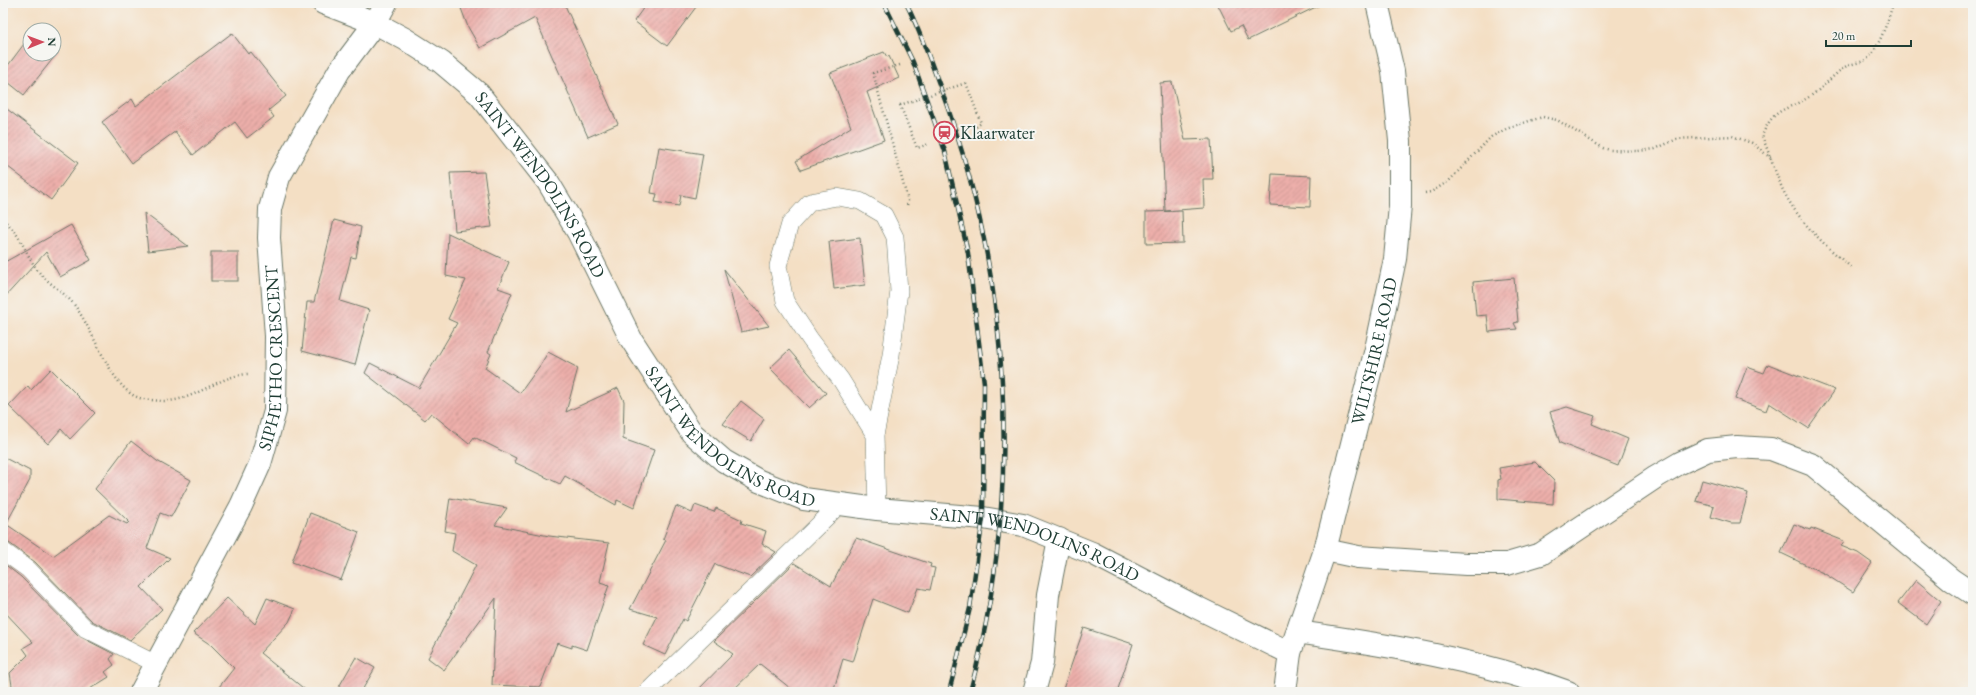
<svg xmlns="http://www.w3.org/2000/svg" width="1976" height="695" viewBox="0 0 1976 695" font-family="'EB Garamond',serif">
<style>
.building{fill:url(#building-hatch)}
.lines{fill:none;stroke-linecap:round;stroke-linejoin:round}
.service-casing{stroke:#6a7666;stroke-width:18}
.minor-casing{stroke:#6a7666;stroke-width:24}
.tertiary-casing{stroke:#6a7666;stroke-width:24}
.path{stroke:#6a7666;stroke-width:2.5;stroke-dasharray:1 3;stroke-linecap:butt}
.service{stroke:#fff;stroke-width:17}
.minor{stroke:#fff;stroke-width:22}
.tertiary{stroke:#fff;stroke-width:22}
.rail-casing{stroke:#1f3d34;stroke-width:4.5}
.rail{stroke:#f6f6f2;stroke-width:3;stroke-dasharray:9;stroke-linecap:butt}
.path-bridge{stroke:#6a7666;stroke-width:2.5;stroke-dasharray:1 3;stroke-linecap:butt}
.labels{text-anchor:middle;stroke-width:4;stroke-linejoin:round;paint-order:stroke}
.poi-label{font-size:18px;fill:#1f3d34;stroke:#f6f6f2;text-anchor:start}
.street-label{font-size:18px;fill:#1f3d34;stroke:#f6f6f2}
</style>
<defs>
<pattern id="building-hatch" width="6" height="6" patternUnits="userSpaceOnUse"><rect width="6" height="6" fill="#edafaa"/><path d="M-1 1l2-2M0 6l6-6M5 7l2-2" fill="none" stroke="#bf908b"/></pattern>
</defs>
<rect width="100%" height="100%" fill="#f6f6f2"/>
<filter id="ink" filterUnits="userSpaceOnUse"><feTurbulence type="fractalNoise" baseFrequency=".025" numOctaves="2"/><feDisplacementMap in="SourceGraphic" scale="8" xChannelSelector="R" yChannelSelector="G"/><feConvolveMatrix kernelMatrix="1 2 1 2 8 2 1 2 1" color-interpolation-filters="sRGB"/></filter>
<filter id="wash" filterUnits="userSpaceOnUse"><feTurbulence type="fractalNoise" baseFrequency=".012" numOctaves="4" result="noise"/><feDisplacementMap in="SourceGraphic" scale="16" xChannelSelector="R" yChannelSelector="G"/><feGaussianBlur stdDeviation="0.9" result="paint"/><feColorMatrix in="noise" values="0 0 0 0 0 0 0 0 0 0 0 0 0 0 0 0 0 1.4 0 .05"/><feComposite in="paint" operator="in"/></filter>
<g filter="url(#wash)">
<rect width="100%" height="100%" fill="#f4dfc4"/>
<g id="blocks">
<g class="building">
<polygon points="459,3 564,3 618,124 588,137 535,18 480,48 468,27"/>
<polygon points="647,3 699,3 667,46 634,21"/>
<polygon points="1217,3 1324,3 1248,40 1241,26 1231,31"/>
<polygon points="232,33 248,54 251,52 286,96 269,110 274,117 247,138 235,122 193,155 176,133 176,131 132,163 102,122 132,99 136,106"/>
<polygon points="30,36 30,54 54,54 54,47 59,51 24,95 3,78 3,72"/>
<polygon points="884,52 887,57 889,56 899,78 867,92 884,140 801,170 796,161 851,127 830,73"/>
<polygon points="1172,82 1185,140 1211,139 1213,179 1203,179 1204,208 1165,211 1160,83"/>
<polygon points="3,106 78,163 51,200 3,163"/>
<polygon points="659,147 703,154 695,198 681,195 679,206 655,202 657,194 651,193"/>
<polygon points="484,172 492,227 455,231 450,173"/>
<polygon points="1272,174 1311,176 1310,207 1270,205"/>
<polygon points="1182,211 1183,243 1146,244 1146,212"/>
<polygon points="144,213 188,246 148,251"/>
<polygon points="334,220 361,227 356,258 351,257 340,301 369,310 355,365 302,351 307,302 314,302"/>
<polygon points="71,225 91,260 60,277 46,252 3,299 3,263"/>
<polygon points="448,233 509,262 498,288 512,293 488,352 491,354 485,368 520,393 541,364 548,352 578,368 566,412 618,388 624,401 623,439 654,450 634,508 617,500 616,505 565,476 560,484 514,462 516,458 474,437 469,444 431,413 425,420 365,373 370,363 419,388 457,323 448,319 466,280 446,276"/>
<polygon points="860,238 865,285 834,289 829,242"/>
<rect x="211" y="252" width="27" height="29"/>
<polygon points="724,269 769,326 741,332"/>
<polygon points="1514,278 1518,322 1514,323 1517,329 1489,332 1487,315 1476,316 1473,282"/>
<polygon points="789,350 826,393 809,408 770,368"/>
<polygon points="1768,364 1835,390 1808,428 1769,403 1766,411 1735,399 1747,367 1764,373"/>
<polygon points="51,369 95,413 70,439 61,429 48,444 9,406 28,386 31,390"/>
<polygon points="741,401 764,419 751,441 723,424"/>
<polygon points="1567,407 1595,416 1592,424 1628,439 1618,466 1560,443 1550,412"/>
<polygon points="131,441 157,461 191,480 171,517 160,513 147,548 170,558 141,587 162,609 130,640 92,621 35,562 9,543 3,541 3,457 30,471 30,480 6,524 53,556 109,515 127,524 129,522 95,489"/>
<polygon points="1535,462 1554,481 1553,504 1498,499 1498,480 1501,479 1499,468"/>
<polygon points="1702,480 1748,493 1740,523 1731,523 1711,517 1714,506 1696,501"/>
<polygon points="450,498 507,508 495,525 549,536 609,543 600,582 609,585 587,650 572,645 572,648 557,643 540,687 492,685 496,598 444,670 428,658 476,565 452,551 455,533 445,531"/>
<polygon points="695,505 714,512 716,508 742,520 741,523 766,531 762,544 776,552 750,577 715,564 686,621 683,619 665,655 643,645 657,617 630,609 666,540 663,539 676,506 692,513"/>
<polygon points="310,513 359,532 341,580 292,562"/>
<polygon points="1794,524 1810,530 1811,528 1844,541 1841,546 1858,553 1872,563 1853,592 1825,574 1781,553"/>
<polygon points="856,538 931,564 930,567 935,568 930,590 918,588 908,613 873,599 853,662 843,659 833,692 795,692 760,664 731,692 696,692 733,654 714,641 794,563 831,586"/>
<polygon points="3,563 21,577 79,636 114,654 110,659 114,665 105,672 109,677 85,692 13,692 10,673 28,655 23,648 33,642 3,610"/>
<polygon points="1916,580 1941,601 1926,624 1898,603"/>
<polygon points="227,598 255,624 267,598 295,609 289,622 260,653 308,692 215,692 234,668 211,645 193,633"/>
<polygon points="1084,628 1133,644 1117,692 1062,692"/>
<polygon points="356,657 375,668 361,692 336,692"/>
</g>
</g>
</g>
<g filter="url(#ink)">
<use href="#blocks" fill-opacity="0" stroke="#6a7666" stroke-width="1"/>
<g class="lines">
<defs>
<g id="service">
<polyline points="875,435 841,380 810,339 785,301 778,266 790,224 810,202 837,197 860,201 884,215 895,237 899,291 891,355 875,435 877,509"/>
<polyline points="3,551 28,569 86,629 156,664"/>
<polyline points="647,692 839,505"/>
</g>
<g id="minor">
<polyline points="1325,550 1358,557 1466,564 1507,564 1541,554 1656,477 1680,463 1708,450 1737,447 1771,449 1813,465 1952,580 1973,594"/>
<path d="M1297,632C1388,645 1481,660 1568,692"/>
<path id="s1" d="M141,692L241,506L260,464L275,411L276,336L269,238L270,209L279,177L339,71L375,23L386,3"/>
<polyline points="1034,692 1042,663 1048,595 1059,539"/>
</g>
<g id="tertiary">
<path id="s2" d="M323,3L375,23L405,39L441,62L479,94L548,182L578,232L631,339L692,433L724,461L759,481L804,499L877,509L983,518L1023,525L1092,553L1198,608L1290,653"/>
<path id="s3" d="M1285,692L1290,653L1325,550L1376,349L1395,259L1400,206V141L1393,71L1377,3"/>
</g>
</defs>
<use href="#service" class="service-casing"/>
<use href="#minor" class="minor-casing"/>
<use href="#tertiary" class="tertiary-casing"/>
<g class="path">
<polyline points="900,65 873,73 908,201 907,206"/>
<polyline points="966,83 981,123 971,131"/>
<polyline points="900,105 917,148 929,144"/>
<polyline points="1425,193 1431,192 1449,181 1491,137 1506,129 1529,121 1543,117 1557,120 1603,148 1610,150 1638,151 1655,149 1677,139 1732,136 1752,143 1772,159"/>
<path d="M3,220C21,233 26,256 39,272C48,283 61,290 71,301C92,324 110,387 137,397C144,400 154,400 161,401C194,403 219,374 250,374"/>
<path d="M1851,267C1824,245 1797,220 1782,188C1775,171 1769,153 1762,136C1774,105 1789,111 1812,95C1824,87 1833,75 1845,67C1853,62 1864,64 1870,56C1880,45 1889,18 1893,3"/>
</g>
<use href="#service" class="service"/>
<use href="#minor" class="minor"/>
<use href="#tertiary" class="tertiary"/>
<defs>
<g id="rail">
<polyline points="884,3 913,62 945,151 968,253 984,383 983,518 970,608 949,692"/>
<path d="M906,3C920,31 931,62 942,92C1013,283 1023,495 970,692"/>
</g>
</defs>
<use href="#rail" class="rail-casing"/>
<use href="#rail" class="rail"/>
<polyline class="path-bridge" points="900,105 966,83"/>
</g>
</g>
<defs>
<symbol id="station-ring" viewBox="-11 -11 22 22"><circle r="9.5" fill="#f6f6f2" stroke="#d1495b" stroke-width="1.5"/><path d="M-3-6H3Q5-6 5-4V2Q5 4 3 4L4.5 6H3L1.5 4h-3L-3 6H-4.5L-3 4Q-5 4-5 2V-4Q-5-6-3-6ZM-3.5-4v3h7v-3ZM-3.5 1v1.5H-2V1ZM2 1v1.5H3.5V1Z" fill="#d1495b"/></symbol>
</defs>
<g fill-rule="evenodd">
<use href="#station-ring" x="932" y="120" width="25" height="25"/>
</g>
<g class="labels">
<g class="poi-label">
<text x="960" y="139">Klaarwater</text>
</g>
<g class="street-label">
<text dy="6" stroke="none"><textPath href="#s2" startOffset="292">SAINT WENDOLINS ROAD</textPath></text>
<text dy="6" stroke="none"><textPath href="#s3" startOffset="353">WILTSHIRE ROAD</textPath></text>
<text dy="6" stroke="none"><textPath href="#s1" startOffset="365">SIPHETHO CRESCENT</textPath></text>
<text dy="6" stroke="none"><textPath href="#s2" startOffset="616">SAINT WENDOLINS ROAD</textPath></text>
<text dy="6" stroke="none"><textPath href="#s2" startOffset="952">SAINT WENDOLINS ROAD</textPath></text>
</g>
</g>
<rect width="1976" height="695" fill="none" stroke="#f6f6f2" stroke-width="16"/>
<g transform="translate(42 42) rotate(89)"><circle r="19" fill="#f6f6f2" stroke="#a0aca6"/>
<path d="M0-3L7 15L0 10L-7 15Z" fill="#d1495b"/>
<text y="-6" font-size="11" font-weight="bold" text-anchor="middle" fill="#1f3d34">N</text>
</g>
<path d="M1826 40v6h85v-6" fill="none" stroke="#1f3d34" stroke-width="2"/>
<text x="1832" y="40" font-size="12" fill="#1f3d34" stroke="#f6f6f2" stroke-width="3" paint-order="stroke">20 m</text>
</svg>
